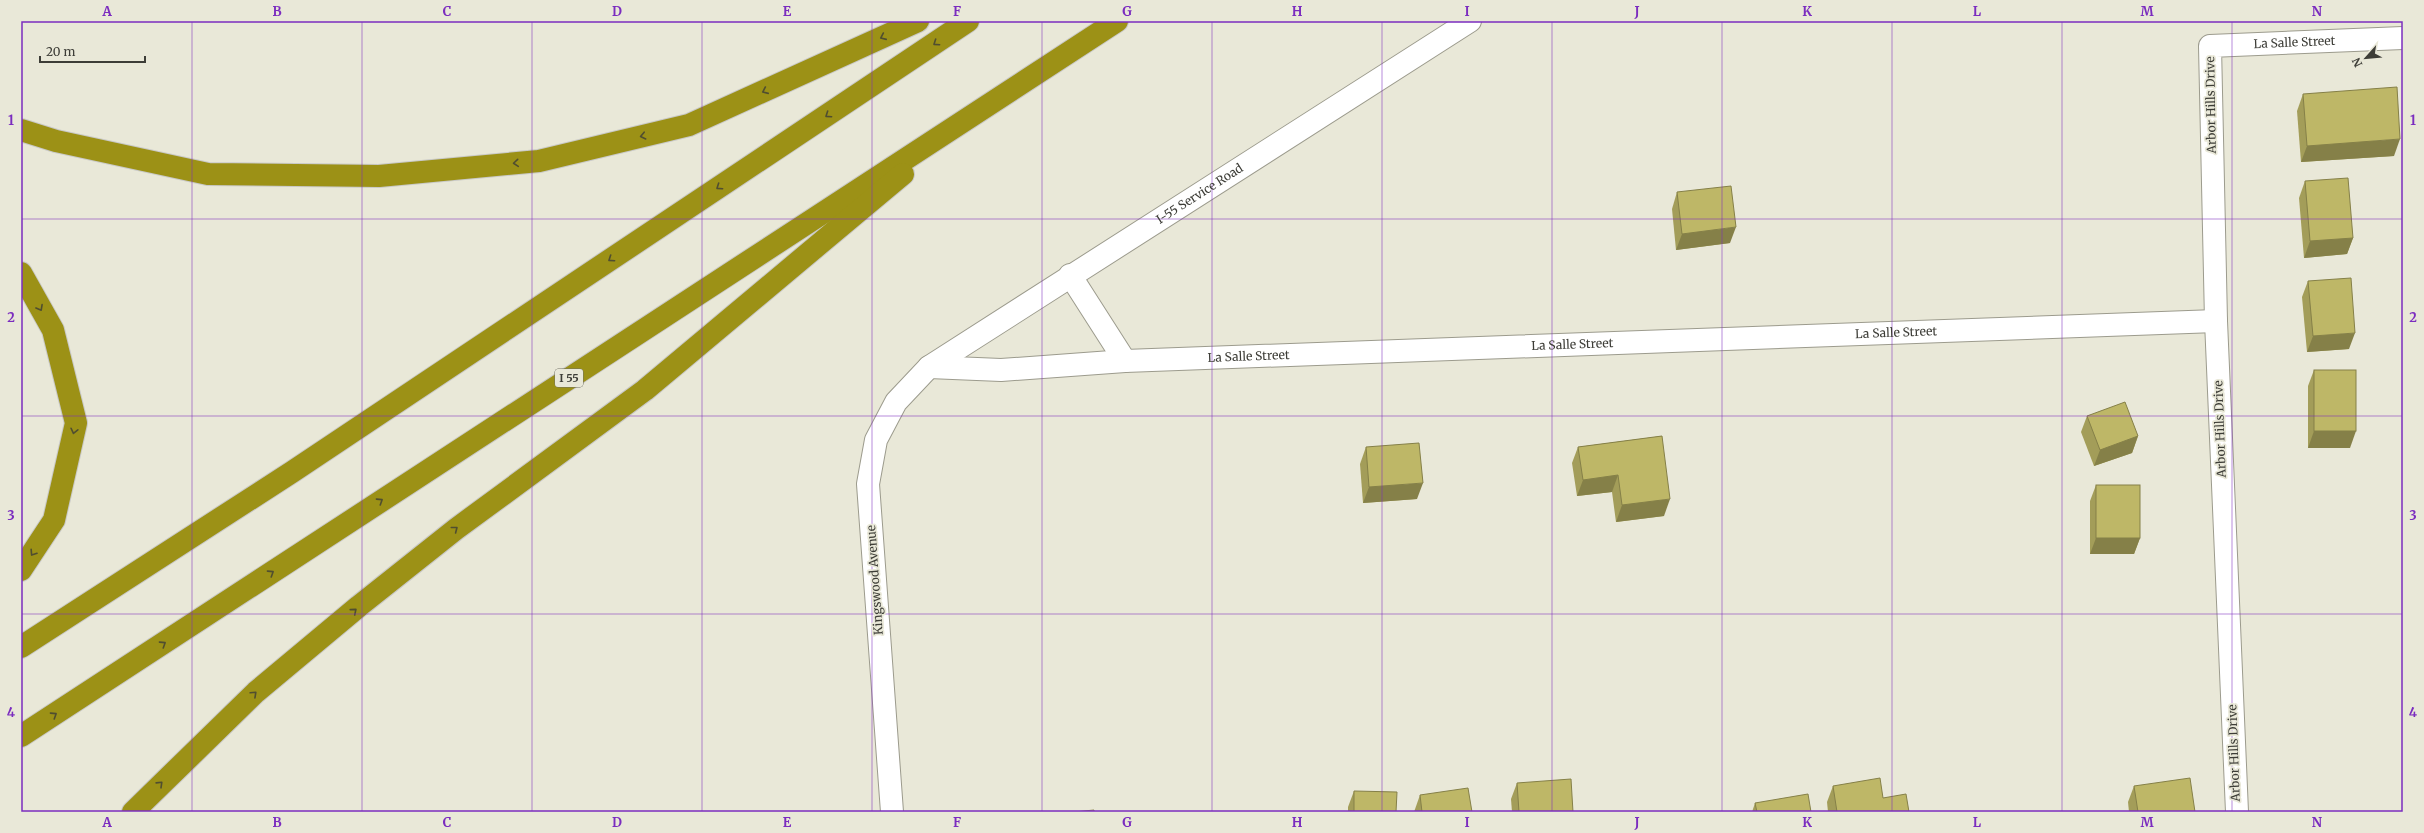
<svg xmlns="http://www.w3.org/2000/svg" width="2424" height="833" viewBox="0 0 2424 833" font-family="Merriweather,serif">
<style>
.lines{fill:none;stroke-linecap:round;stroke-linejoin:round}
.minor-casing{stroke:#9c9b8d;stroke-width:24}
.motorway-casing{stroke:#c9c9c7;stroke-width:24}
.minor{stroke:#fff;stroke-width:22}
.motorway{stroke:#9c9116;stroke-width:22}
.wall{fill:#a39d59}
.shaded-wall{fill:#858048}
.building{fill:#beb767;stroke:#858048}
.oneway{stroke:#504e30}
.grid{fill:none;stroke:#7b2cbf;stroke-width:1;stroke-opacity:0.55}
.labels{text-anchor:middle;stroke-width:3.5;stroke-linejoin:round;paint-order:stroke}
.shield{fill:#e9e8d8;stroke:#717067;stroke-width:1}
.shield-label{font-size:11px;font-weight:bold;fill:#3d3d37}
.street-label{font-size:12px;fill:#3d3d37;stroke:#e9e8d8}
.neatline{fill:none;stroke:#7b2cbf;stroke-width:1.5}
.grid-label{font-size:13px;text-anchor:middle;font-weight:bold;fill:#7b2cbf}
</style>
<rect width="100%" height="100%" fill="#e9e8d8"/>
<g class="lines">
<defs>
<g id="minor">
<polyline points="1070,275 1125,361"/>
<path id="s1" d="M929,367L1001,370L1125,361L2216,321"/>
<path id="s2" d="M892,812L868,484L876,440L896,402L929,367L1470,21"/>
<path id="s3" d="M2237,812L2216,321L2210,46L2403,38"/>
</g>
<g id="motorway">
<polyline points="21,130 56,141 208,174 379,176 539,161 689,125 918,21"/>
<polyline points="21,273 53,330 76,423 54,520 21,570"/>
<polyline points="21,647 292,472 968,21"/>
<polyline points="21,736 1117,21"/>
<polyline points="133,812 256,692 359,606 456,529 645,390 903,174"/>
</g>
</defs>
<use href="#minor" class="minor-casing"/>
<use href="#motorway" class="motorway-casing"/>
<use href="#minor" class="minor"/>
<use href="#motorway" class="motorway"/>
</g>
<g class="wall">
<polygon points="2303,94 2394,156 2301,162 2297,111"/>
<polygon points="2305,181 2353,238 2347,254 2304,258 2299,198"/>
<polygon points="1677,192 1730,243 1676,250 1672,209"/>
<polygon points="2308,281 2349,349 2307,352 2302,297"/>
<polygon points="2314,370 2350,448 2308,448 2308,386"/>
<polygon points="2087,416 2138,436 2132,453 2094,466 2081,432"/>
<polygon points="1662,436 1664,516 1616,522 1612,492 1577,496 1572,463 1578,447"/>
<polygon points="1366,447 1417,499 1363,503 1360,464"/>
<polygon points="2096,485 2140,538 2134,554 2090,554 2090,501"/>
<polygon points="1517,783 1573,812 1512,812 1511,799"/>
<polygon points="1833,786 1883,798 1909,812 1828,812 1827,802"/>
<polygon points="2134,786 2195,812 2129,812 2128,802"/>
<polygon points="1354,791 1396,812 1348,812 1348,807"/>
<polygon points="1420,795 1472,812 1414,812"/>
<polygon points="1755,803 1811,812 1752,812"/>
</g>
<g class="shaded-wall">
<polygon points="2400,139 2394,156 2301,162 2307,146"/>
<polygon points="1736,227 1730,243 1676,250 1682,234"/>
<polygon points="2353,238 2347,254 2304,258 2310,241"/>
<polygon points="2355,333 2349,349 2307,352 2313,336"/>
<polygon points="2314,431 2356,431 2350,448 2308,448"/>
<polygon points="2138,436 2132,453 2094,466 2100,450"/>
<polygon points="1618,475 1612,492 1577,496 1583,480"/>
<polygon points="1423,483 1417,499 1363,503 1369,487"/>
<polygon points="1670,499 1664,516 1616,522 1622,505"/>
<polygon points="2096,538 2140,538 2134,554 2090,554"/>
</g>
<g class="building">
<polygon points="2397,87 2400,139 2307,146 2303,94"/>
<polygon points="2348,178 2353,238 2310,241 2305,181"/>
<polygon points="1731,186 1736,227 1682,234 1677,192"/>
<polygon points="2351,278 2355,333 2313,336 2308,281"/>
<rect x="2314" y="370" width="42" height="61"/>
<polygon points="2125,402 2138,436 2100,450 2087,416"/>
<polygon points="1662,436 1670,499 1622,505 1618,475 1583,480 1578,447"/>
<polygon points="1419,443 1423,483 1369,487 1366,447"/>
<rect x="2096" y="485" width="44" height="53"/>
<polygon points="1880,778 1883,798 1906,794 1909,812 1837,812 1833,786"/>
<polygon points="2190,778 2195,812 2138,812 2134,786"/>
<polygon points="1571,779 1573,812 1519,812 1517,783"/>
<polygon points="1468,788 1472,812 1422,812 1420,795"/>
<polygon points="1354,791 1397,792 1396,812 1354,812"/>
<polygon points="1808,794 1811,812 1757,812 1755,803"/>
<polygon points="1094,810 1094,812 1074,812"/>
</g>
<defs><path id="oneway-chevron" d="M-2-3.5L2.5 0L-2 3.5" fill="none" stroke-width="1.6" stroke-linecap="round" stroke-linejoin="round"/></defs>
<g class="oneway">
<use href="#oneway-chevron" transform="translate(883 37) rotate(156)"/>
<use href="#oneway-chevron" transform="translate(936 43) rotate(146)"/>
<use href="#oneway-chevron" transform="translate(765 91) rotate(156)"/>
<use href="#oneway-chevron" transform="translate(828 115) rotate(146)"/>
<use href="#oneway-chevron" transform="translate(643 136) rotate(167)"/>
<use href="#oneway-chevron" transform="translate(516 163) rotate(175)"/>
<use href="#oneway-chevron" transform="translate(719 187) rotate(146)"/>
<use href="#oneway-chevron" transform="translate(611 259) rotate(146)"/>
<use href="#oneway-chevron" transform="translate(40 308) rotate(61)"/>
<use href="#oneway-chevron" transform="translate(74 431) rotate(103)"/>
<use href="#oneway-chevron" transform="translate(380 501) rotate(-33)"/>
<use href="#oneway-chevron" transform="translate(455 529) rotate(-38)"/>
<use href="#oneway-chevron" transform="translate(33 553) rotate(123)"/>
<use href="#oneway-chevron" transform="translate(271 573) rotate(-33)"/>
<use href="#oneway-chevron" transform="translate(354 611) rotate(-40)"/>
<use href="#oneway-chevron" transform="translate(163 644) rotate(-33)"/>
<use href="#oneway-chevron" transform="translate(254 694) rotate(-43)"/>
<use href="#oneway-chevron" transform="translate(54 715) rotate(-33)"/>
<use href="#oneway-chevron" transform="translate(160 784) rotate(-44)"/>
</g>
<path class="grid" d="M192,21V812M362,21V812M532,21V812M702,21V812M872,21V812M1042,21V812M1212,21V812M1382,21V812M1552,21V812M1722,21V812M1892,21V812M2062,21V812M2232,21V812M21,219H2403M21,416H2403M21,614H2403"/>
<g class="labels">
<rect class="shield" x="555" y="369" width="28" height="18" rx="3"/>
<g class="shield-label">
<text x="569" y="382">I 55</text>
</g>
<g class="street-label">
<text dy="4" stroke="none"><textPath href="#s3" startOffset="851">La Salle Street</textPath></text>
<text transform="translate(2211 105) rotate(-91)" y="4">Arbor Hills Drive</text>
<text dy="4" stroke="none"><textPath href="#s2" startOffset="786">I-55 Service Road</textPath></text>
<text dy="4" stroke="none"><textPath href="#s1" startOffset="968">La Salle Street</textPath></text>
<text dy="4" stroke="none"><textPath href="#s1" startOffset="644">La Salle Street</textPath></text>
<text dy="4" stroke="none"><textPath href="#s1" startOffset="320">La Salle Street</textPath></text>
<text transform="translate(2220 429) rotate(-92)" y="4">Arbor Hills Drive</text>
<text transform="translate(875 580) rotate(-94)" y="4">Kingswood Avenue</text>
<text transform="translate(2234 753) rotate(-92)" y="4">Arbor Hills Drive</text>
</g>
</g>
<rect width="2424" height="833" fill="none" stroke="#e9e8d8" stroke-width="44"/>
<g transform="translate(2366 58) rotate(243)" stroke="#e9e8d8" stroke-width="3" paint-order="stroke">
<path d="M0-3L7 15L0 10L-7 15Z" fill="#3d3d37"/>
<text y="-6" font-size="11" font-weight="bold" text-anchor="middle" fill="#3d3d37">N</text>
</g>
<path d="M40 56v6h105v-6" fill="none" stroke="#3d3d37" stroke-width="2"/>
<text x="46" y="56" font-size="12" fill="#3d3d37" stroke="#e9e8d8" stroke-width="3" paint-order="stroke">20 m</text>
<rect x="22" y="22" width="2380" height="789" class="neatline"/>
<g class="grid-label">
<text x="107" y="16">A</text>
<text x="277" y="16">B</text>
<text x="447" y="16">C</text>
<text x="617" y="16">D</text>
<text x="787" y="16">E</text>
<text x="957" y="16">F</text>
<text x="1127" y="16">G</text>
<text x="1297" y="16">H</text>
<text x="1467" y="16">I</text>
<text x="1637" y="16">J</text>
<text x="1807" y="16">K</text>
<text x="1977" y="16">L</text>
<text x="2147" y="16">M</text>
<text x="2317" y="16">N</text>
<text x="11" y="125">1</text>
<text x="2413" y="125">1</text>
<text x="11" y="322">2</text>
<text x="2413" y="322">2</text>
<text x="11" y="520">3</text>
<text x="2413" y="520">3</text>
<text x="11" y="717">4</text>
<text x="2413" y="717">4</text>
<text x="107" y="827">A</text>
<text x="277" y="827">B</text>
<text x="447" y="827">C</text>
<text x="617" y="827">D</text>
<text x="787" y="827">E</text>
<text x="957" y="827">F</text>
<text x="1127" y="827">G</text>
<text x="1297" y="827">H</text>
<text x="1467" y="827">I</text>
<text x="1637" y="827">J</text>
<text x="1807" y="827">K</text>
<text x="1977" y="827">L</text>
<text x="2147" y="827">M</text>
<text x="2317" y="827">N</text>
</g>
</svg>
